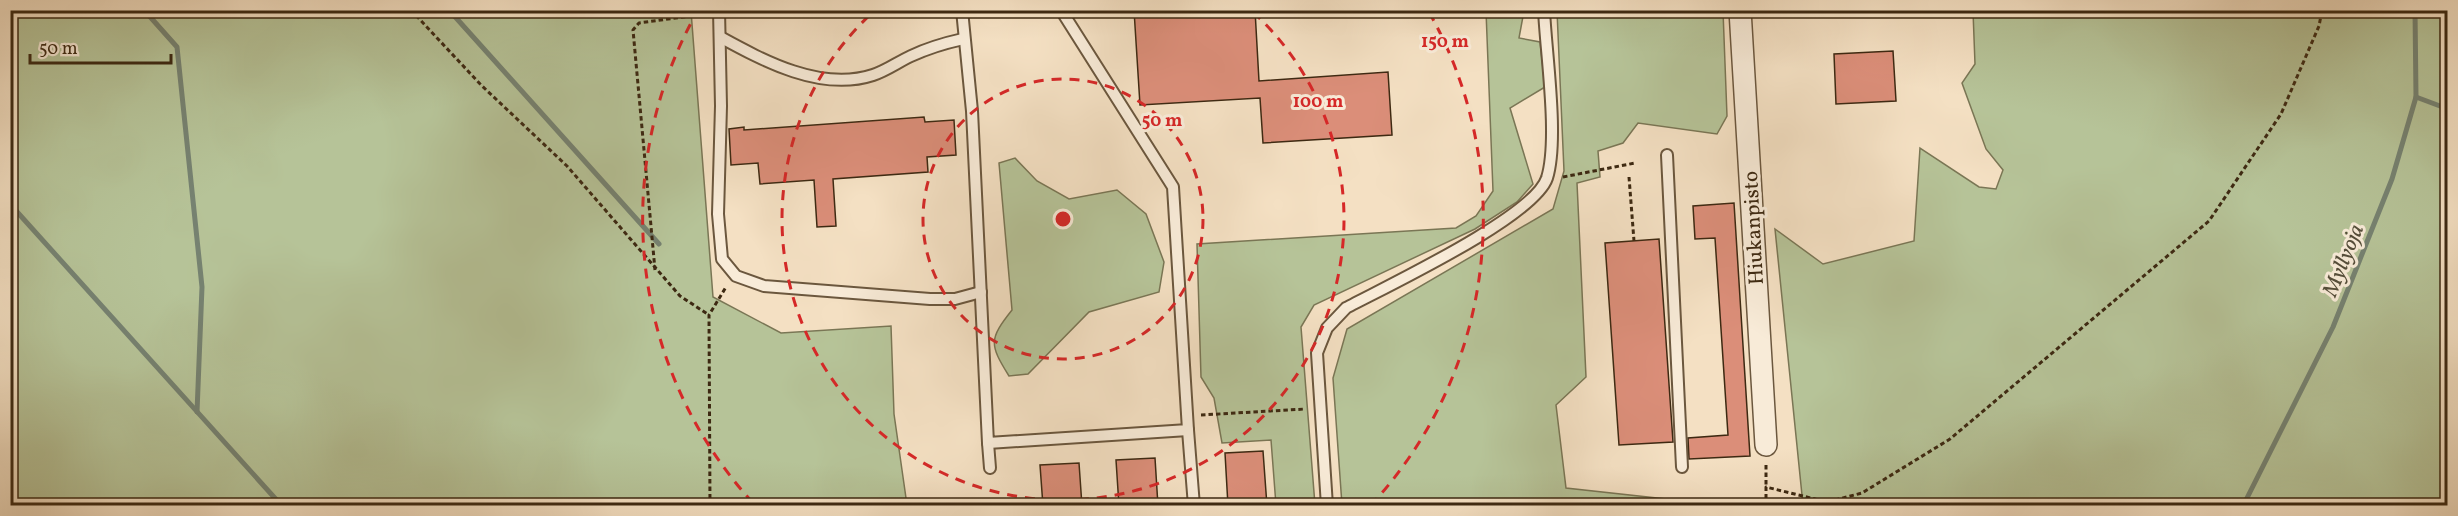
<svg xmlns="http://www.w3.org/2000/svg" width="2458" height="516" viewBox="0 0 2458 516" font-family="Vollkorn,serif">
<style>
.green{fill:#b6c398;stroke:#7a7655;stroke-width:1.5}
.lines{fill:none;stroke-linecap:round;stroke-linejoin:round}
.stream{stroke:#768271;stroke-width:5}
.building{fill:#db8e79;stroke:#3d2912;stroke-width:1.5}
.lane-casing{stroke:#6b573e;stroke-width:14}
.street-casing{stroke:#6b573e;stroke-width:24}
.path{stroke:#3d2912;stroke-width:3;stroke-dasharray:4.5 3;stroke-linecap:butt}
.lane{stroke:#f8ebd8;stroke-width:10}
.street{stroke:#f8ebd8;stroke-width:21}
.ring{fill:none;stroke:#d62828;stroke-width:3;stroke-dasharray:10 8}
.labels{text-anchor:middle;stroke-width:6;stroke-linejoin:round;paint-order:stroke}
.street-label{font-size:21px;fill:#3d2912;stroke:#f8ebd8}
.water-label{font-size:22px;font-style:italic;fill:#554e3a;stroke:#f8ebd8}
.centre{fill:#d62828;stroke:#f8ebd8;stroke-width:3}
.ring-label{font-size:18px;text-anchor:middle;font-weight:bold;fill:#d62828;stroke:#f8ebd8;stroke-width:6;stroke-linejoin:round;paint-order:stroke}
</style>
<rect width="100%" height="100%" fill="#f4e0c3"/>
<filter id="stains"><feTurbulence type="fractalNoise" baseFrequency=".00333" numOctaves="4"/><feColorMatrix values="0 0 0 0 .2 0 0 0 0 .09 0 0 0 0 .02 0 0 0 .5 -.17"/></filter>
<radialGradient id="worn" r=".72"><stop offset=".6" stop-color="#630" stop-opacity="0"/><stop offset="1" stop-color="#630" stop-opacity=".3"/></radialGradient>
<g class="green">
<polygon points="10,11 691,11 713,297 781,333 891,326 894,414 907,505 11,505"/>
<polygon points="1486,11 1524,11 1519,38 1540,42 1545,87 1510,108 1533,184 1517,202 1475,229 1314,305 1301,327 1315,505 1276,505 1271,440 1222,443 1214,398 1201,377 1197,244 1456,228 1476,216 1493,191"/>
<polygon points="1557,11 1723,11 1727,116 1717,134 1638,123 1623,143 1598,151 1600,177 1577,183 1586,377 1556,405 1566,488 1721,505 1342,505 1333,378 1347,329 1553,209 1564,171"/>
<polygon points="1973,11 2447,11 2447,505 1803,505 1775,229 1823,264 1914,241 1920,148 1979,187 1996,189 2003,170 1986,149 1962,83 1975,64"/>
<path d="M1015,158L1037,181L1069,199L1117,190L1146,214L1164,262L1159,292L1089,312L1028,374L1009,376C989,344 989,339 1012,310L999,163Z"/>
</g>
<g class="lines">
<g class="stream">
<polyline points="144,10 177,47 202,287 197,412"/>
<polyline points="449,10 659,244"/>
<polyline points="2416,97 2448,109"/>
<polyline points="10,204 282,506"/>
<polyline points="2243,506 2333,327 2392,179 2416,97 2415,10"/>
</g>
</g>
<g class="building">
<polygon points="1134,10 1255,10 1259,81 1388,72 1392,135 1263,143 1260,98 1140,105"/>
<polygon points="1893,51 1896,101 1836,104 1834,54"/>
<polygon points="924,117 925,122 954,120 956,155 927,157 928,172 833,179 836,226 817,227 814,180 760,184 758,163 731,165 729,129 744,127 744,130"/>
<polygon points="1734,203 1750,456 1689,459 1688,438 1728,435 1715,238 1695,239 1693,206"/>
<polygon points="1659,239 1673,442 1619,445 1605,243"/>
<polygon points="1263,451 1267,506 1228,506 1225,453"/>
<polygon points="1155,458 1158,506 1119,506 1116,460"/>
<polygon points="1079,463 1082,506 1043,506 1040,465"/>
</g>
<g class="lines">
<defs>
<g id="lane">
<polyline points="719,10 721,106 718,214 722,259 736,276 764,286 930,299 955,299 981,292"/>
<polyline points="962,10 972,111 988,443 1188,430 1173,187 1061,10"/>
<path d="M720,37C764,61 821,92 873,75C886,71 898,62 911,56C928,48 945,43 963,39"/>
<polyline points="1667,155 1682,467"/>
<polyline points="1188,430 1194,506"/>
<polyline points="988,443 990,468"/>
<path d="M1327,506L1317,353L1327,328L1346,308C1387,286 1534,217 1547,178C1559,139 1546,54 1544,10"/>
</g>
<polyline id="street" points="1740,10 1766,445"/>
</defs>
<use href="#lane" class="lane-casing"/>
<use href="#street" class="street-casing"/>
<g class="path">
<polyline points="411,10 481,85 567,166 680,296 709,315"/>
<polyline points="1563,177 1635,163"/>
<polyline points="1629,177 1634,241"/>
<polyline points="655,270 633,30 639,23 705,14"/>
<polyline points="1201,415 1305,409"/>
<polyline points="1766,465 1766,487"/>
<polyline points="710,506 709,315 726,287"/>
<polyline points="1766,506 1766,487 1827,502 1862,493 1950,439 2209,221 2281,114 2319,26 2322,10"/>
</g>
<use href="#lane" class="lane"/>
<use href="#street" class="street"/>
</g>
<g class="ring">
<circle cx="1063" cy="219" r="140"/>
<path d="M1253 12A281 281 0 1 1 873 12"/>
<path d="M753 503A421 421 0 0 1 697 12M1429 12A421 421 0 0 1 1373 503"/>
</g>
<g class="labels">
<g class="street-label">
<text transform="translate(1753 228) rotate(-93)" y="7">Hiukanpisto</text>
</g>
<g class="water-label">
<text transform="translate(2342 260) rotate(-68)" y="8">Myllyoja</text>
</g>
</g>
<circle cx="1063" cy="219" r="9" class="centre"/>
<g class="ring-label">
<text x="1445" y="47">150 m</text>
<text x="1318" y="107">100 m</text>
<text x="1162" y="126">50 m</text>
</g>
<rect width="2458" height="516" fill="none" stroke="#f4e0c3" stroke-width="36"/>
<rect x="12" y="12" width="2434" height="492" fill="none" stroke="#3d2912" stroke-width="3"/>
<rect x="18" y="18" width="2422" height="480" fill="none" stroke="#3d2912" stroke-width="1.5"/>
<path d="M30 54v9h141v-9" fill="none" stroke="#3d2912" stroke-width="3"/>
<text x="39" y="54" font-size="18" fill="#3d2912" stroke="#f8ebd8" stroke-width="4.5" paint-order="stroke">50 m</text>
<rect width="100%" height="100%" filter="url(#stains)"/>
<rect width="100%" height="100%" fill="url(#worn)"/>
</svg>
